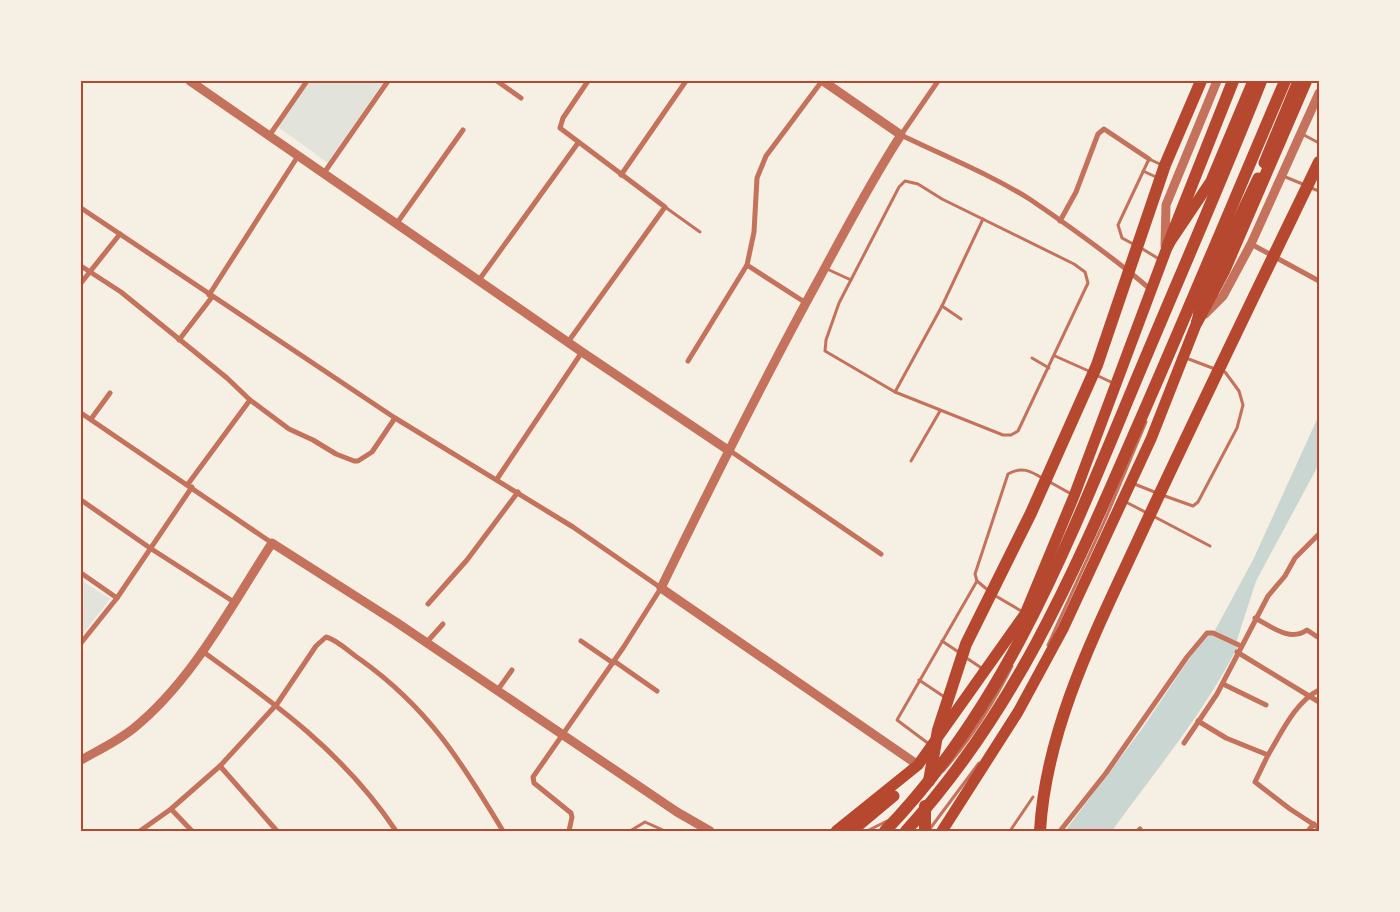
<svg xmlns="http://www.w3.org/2000/svg" width="1400" height="912" viewBox="0 0 1400 912" font-family="'Fira Sans',sans-serif">
<style>
.green{fill:#e2e4dc}
.water{fill:#c9d6d2}
.lines{fill:none;stroke-linecap:round;stroke-linejoin:round}
.service{stroke:#c5725c;stroke-width:3}
.minor{stroke:#c5725c;stroke-width:5}
.tertiary{stroke:#c5725c;stroke-width:9}
.trunk{stroke:#b5482f;stroke-width:11}
.motorway{stroke:#b5482f;stroke-width:12}
.neatline{fill:none;stroke:#b5482f;stroke-width:2}
</style>
<rect width="100%" height="100%" fill="#f6efe4"/>
<g class="green">
<polygon points="309,81 384,81 328,163 278,127"/>
<polygon points="81,580 110,599 81,636"/>
</g>
<g class="water">
<polygon points="1319,415 1319,464 1256,581 1236,643 1214,632 1253,560"/>
<path d="M1209,634L1238,646C1203,715 1157,768 1112,831H1065L1142,729L1189,659Z"/>
</g>
<g class="lines">
<g class="service">
<polyline points="1302,134 1319,143"/>
<polyline points="1143,171 1156,177"/>
<polyline points="1283,176 1305,185"/>
<polygon points="905,181 918,184 942,199 1074,264 1085,272 1088,283 1018,431 1011,435 1003,435 895,392 825,351 826,340 839,303 899,187"/>
<polyline points="1311,188 1319,191"/>
<polyline points="665,207 700,232"/>
<polyline points="1135,245 1122,238 1118,225 1149,159 1162,165"/>
<polyline points="1141,248 1159,259"/>
<polyline points="827,269 851,280"/>
<polyline points="942,306 961,319"/>
<polyline points="1055,356 1091,372"/>
<polyline points="1032,358 1049,368"/>
<polyline points="1186,358 1215,369"/>
<polyline points="1096,375 1113,383"/>
<polyline points="895,392 942,306 983,219"/>
<polyline points="911,461 940,411"/>
<polyline points="1048,481 1073,495"/>
<polyline points="1132,483 1157,493"/>
<polyline points="1162,495 1193,506 1198,502 1237,428 1243,405 1239,391 1225,372 1221,371"/>
<polyline points="1124,501 1147,513"/>
<polyline points="1153,516 1210,546"/>
<path d="M989,591L977,581L975,574L1008,474C1021,466 1031,471 1042,478"/>
<polyline points="994,595 1023,612"/>
<polyline points="942,641 960,653"/>
<polyline points="1048,645 1105,520 1146,422"/>
<polyline points="965,657 983,669"/>
<polyline points="919,680 946,698"/>
<polyline points="929,744 897,720 977,581"/>
<path d="M943,771C971,739 993,704 1012,666"/>
<polyline points="929,830 979,763"/>
<polyline points="630,831 645,822 665,831"/>
<polyline points="867,831 887,821"/>
<polyline points="1010,831 1033,797"/>
</g>
<g class="minor">
<polyline points="497,81 521,98"/>
<path d="M938,81L901,135C944,156 990,174 1031,200C1072,228 1113,257 1150,289"/>
<polyline points="269,136 307,81"/>
<polyline points="324,173 388,81"/>
<polyline points="621,175 686,81"/>
<polyline points="81,208 395,418 573,527 661,588 623,648 533,777 534,783 571,813 572,817 569,831"/>
<polyline points="1060,221 1076,192 1098,134 1104,129 1149,159"/>
<polyline points="397,223 463,130"/>
<polyline points="1251,244 1319,281"/>
<polyline points="747,265 806,303"/>
<polyline points="81,266 121,292 227,378 250,400 188,484"/>
<polyline points="479,280 578,143"/>
<polyline points="81,283 120,234"/>
<polyline points="209,295 298,156"/>
<polyline points="179,340 212,297"/>
<polyline points="568,342 665,207 560,128 563,118 588,81"/>
<polyline points="688,361 747,265 754,232 757,178 766,156 822,81"/>
<polyline points="250,400 289,429 313,440 336,454 354,461 358,461 372,452 395,418"/>
<polyline points="81,413 272,543"/>
<polyline points="91,419 110,393"/>
<polyline points="729,450 881,554"/>
<polyline points="497,479 582,352"/>
<polyline points="81,500 150,548 234,602"/>
<polyline points="81,573 117,598"/>
<polyline points="428,604 467,560 518,492"/>
<path d="M1255,618C1272,627 1290,642 1307,630L1319,638"/>
<polyline points="581,641 613,663"/>
<polyline points="81,643 117,598 192,487"/>
<polyline points="426,643 443,624"/>
<path d="M202,651C276,704 345,754 396,831"/>
<polyline points="1237,652 1319,702"/>
<polyline points="614,661 657,691"/>
<polyline points="1223,684 1266,705"/>
<polyline points="497,691 512,670"/>
<polyline points="1198,721 1226,738 1268,755 1255,782 1290,809 1319,828"/>
<polyline points="1184,743 1217,694 1268,596 1285,576 1295,558 1319,534"/>
<path d="M1268,755C1281,734 1295,702 1319,690"/>
<polyline points="220,766 277,831"/>
<polyline points="171,809 192,831"/>
<path d="M140,831L171,809L220,766L277,704L316,646L326,637C338,640 350,653 361,660C428,708 461,761 503,831"/>
<polyline points="1060,831 1106,773 1187,657 1207,633 1213,633 1241,646"/>
<polyline points="1138,831 1140,829"/>
<polyline points="1308,831 1314,824"/>
</g>
<g class="tertiary">
<polyline points="190,81 582,352 728,450"/>
<path d="M823,81L901,135C871,181 846,229 820,277C764,379 712,483 661,588L918,765"/>
<polyline points="1165,246 1166,205 1217,81"/>
<polyline points="1205,314 1223,296 1251,244 1319,93"/>
<path d="M81,760C99,750 118,741 134,728C193,680 231,606 272,543L396,622L677,812L710,831"/>
</g>
<g class="trunk">
<polyline points="1264,163 1298,81"/>
<polyline points="836,831 918,765 1025,614 1074,496 1168,245 1211,181 1253,81"/>
<polyline points="852,831 894,796"/>
<polyline points="942,831 1018,712 1063,629 1151,439 1197,322 1202,295 1258,178"/>
</g>
<g class="motorway">
<polyline points="1168,245 1233,81"/>
<polyline points="1197,322 1224,271 1306,81"/>
<polyline points="929,781 938,730 966,644 1031,513 1097,365 1165,165 1201,81"/>
<path d="M885,831C1005,707 1067,546 1132,390C1175,287 1220,185 1261,81"/>
<path d="M906,831C1014,712 1072,577 1135,432C1186,316 1235,198 1285,81"/>
<polyline points="925,831 925,806"/>
<path d="M1040,831C1046,727 1097,629 1140,536C1198,411 1259,286 1319,162"/>
</g>
</g>
<rect width="1400" height="912" fill="none" stroke="#f6efe4" stroke-width="165"/>
<rect x="82" y="82" width="1236" height="748" class="neatline"/>
</svg>
